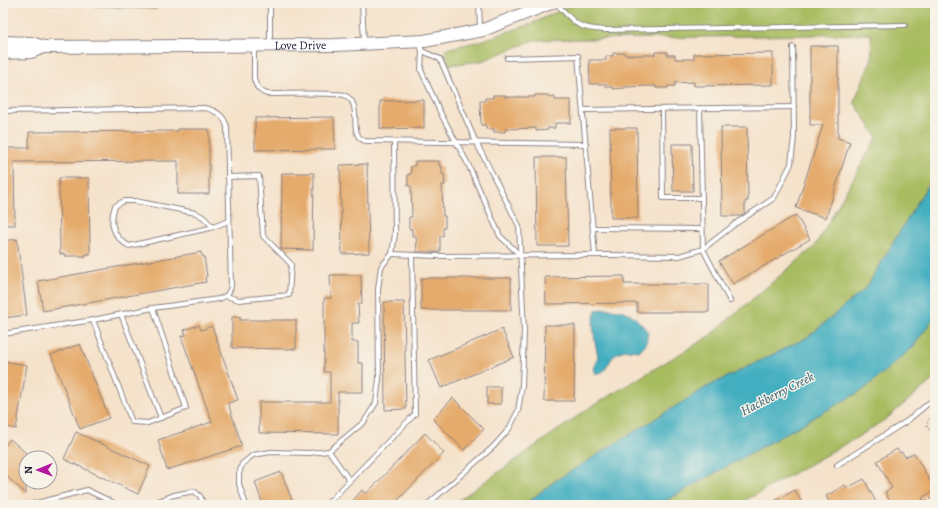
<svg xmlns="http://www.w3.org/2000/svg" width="938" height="508" viewBox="0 0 938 508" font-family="Alegreya,serif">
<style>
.green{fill:#a8bc60;stroke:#656f4e}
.forest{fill:#86a456;stroke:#546348}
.water{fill:#42aec0;stroke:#32687e}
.building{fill:#e5ab6c}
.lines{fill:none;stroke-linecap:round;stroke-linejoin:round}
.lane-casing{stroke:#8c8283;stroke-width:6}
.secondary-casing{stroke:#8c8283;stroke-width:14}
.path{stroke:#8c8283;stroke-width:2;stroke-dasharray:1 3;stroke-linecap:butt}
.lane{stroke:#fff;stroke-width:4}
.secondary{stroke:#fff;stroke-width:12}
.labels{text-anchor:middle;stroke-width:3;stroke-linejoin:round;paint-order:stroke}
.street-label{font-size:12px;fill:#22223b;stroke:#f7f3e8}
.water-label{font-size:13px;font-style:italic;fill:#2f5a70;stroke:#f7f3e8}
</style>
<rect width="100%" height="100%" fill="#f7f3e8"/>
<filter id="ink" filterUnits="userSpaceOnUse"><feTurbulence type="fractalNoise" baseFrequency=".025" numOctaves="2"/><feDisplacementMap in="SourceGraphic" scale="8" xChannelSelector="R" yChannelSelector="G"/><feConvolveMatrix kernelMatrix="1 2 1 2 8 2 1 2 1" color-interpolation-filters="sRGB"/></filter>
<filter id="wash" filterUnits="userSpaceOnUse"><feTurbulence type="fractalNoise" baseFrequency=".012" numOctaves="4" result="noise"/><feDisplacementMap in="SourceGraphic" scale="16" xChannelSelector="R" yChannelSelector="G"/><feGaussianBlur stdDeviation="0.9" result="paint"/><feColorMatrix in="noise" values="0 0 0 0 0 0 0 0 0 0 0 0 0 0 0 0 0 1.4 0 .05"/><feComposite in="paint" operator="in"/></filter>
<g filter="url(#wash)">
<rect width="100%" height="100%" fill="#f5e2cb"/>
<g class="green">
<polygon points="576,3 935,3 935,173 866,288 808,337 705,388 555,481 524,505 452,505 589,408 708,337 815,246 877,137 854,102 872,58 871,34 534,40 482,61 448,65 446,49 480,41 531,24"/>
<polygon points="935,316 935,378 886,419 858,437 737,505 658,505 863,390 913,347"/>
</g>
<polygon class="forest" points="46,3 159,3 156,9"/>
<g class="water">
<polygon points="935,173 935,316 913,347 863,390 658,505 524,505 555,481 705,388 808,337 866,288"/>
<path d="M605,309C630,309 633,315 648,332L646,344L639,351C604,344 614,373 596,374L594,368L598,356L595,342L593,323L596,310Z"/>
</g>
<g id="blocks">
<g class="building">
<polygon points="810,46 838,46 838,138 850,142 826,218 796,208 823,125 810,125"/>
<polygon points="655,52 667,52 667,55 675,55 675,59 694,59 694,54 773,53 773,85 694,86 694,82 675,83 675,86 668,86 668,88 656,88 656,86 649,86 625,87 625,88 613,89 613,87 606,87 606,84 590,84 589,60 606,60 606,56 613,56 613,53 625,53 625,55 655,55"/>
<polygon points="493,95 505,95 505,97 535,97 535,95 548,95 548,97 555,96 555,100 571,100 571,123 555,123 555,128 548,128 548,130 536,131 536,128 505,129 505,132 494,132 494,129 486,129 486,125 481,125 480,101 485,101 485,98 493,98"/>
<polygon points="424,100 424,128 380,129 380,101"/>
<polygon points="334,117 335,149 255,150 255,118"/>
<polygon points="721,127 747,127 748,201 745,201 745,213 741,216 722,216"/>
<polygon points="610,128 637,128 638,218 611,218"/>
<polygon points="178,129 209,129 209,194 178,194 178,161 14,162 15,225 3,225 3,148 29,148 29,132 178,131"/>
<polygon points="672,144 692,144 693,191 673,191"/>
<polygon points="536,157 566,157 568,246 537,246"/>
<polygon points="415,161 439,161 439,166 442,166 442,174 444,174 445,185 442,185 443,216 445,216 445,228 443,228 443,236 440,236 440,252 417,252 416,236 412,236 412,229 409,229 409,217 412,217 411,186 408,186 408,174 411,174 411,166 415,166"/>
<polygon points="367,164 369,253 342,254 340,165"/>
<polygon points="282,173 314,173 313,250 281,249"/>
<polygon points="59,178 89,178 90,254 86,254 86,256 65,256 65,254 60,254"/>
<polygon points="796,215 810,239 733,284 719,261"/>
<polygon points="17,239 27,315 3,318 3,241"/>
<polygon points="201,252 202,256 204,256 207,276 205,277 206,282 43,311 38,281"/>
<polygon points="330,275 361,275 362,304 358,304 359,323 352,323 352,342 358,342 358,363 363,363 363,392 338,392 338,434 259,433 259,402 330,402 330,372 324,372 324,298 331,298"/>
<polygon points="624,276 624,284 709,284 709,312 637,312 637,303 546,304 545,277"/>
<rect x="421" y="278" width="90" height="32"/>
<polygon points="384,302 404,302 406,409 385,410"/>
<polygon points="232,317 240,317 240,320 296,320 296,349 232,348"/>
<polygon points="199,325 201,330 212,326 238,400 228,403 242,446 167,470 158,440 212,422 181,336 186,335 184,330"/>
<polygon points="545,325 575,325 574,401 544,401"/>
<polygon points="502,329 514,357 441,388 429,360"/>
<polygon points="80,344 109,418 80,429 51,355"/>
<polygon points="3,361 27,365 16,429 3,426"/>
<rect x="487" y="387" width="14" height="17"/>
<polygon points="453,398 484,429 464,450 433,419"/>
<polygon points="76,432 150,466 138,494 64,459"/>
<polygon points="425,433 444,453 393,505 349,505 362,490 366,494"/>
<polygon points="10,439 26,453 26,494 3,473 3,448"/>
<polygon points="897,449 900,453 902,452 905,457 914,453 935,490 922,498 924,501 917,505 892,505 885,492 892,488 877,461"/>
<polygon points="281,472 294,505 263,505 255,482"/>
<polygon points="864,479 876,502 870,505 831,505 826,496 845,485 847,488"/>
<polygon points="795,490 803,505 768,505"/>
</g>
</g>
</g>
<g filter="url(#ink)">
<use href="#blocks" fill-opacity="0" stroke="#8c8283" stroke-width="1"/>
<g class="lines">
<defs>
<g id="lane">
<polyline points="270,3 270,43"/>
<polyline points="362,3 364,41"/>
<polyline points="479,3 480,28"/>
<path d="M556,3C576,24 575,28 605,30L905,25"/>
<polyline points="419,43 422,51 421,70 441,114 468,164 500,236 520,255"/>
<path d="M254,46V79C256,87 259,91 267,94C288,94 310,93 331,94C335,94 340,94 344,95C365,103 346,135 365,141L586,144"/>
<polyline points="422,51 440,59 475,140 519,226 524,331 522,386 518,411 509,429 493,447 427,505"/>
<polyline points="507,58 578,56 595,255"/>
<polyline points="700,108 703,249 730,301"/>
<polyline points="662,109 663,198 702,198"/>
<polyline points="583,110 794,107"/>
<path d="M3,111L204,108C216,110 224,115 227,127L231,286C229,294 227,296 219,299L153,308L93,320L3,334"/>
<path d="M213,227L203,217L196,213L135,201H124L115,206C109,223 113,237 129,246L210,228L229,221"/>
<polyline points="593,228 702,229"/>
<polyline points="392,254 436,256 607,255 679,256 703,249 735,224 774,198 791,164 794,137 793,47"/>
<polyline points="226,296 239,300 289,295 291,264 263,236 259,176 228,177"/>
<polyline points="121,314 161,418"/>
<polyline points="93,320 132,422 148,423 186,408 153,308"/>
<polyline points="329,451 349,480"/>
<polyline points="837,465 907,421 935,398"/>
<polyline points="3,497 6,505"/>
<polyline points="29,505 87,490 118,505"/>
<polyline points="148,505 174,495 194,491 200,496 204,505"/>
<polyline points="246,505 239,484 239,474 242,464 253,455 271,452 309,453 329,451 364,422 376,403 379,379 378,289 381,267 392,254 395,234 394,142"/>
<polyline points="326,505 415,414 412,255"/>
</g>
<g id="secondary">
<path id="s1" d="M3,42L31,43L44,47L335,45L424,41L483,30L551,3"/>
<polyline points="3,53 31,52 44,47"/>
</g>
</defs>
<use href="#lane" class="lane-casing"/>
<use href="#secondary" class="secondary-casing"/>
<g class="path">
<polyline points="935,408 929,421 926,424 935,439"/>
<polyline points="920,505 935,496"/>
</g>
<use href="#lane" class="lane"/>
<use href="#secondary" class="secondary"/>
</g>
</g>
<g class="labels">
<g class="street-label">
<text dy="4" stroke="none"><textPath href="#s1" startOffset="298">Love Drive</textPath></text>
</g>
<g class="water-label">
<text transform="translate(777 393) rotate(-27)" y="5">Hackberry Creek</text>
</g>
</g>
<rect width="938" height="508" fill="none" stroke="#f7f3e8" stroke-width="16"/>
<g transform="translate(38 470) rotate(269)"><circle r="19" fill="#f7f3e8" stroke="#a29fa3"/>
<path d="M0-3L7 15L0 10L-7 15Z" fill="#b5179e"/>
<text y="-6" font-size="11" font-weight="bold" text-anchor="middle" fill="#22223b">N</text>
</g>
</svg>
